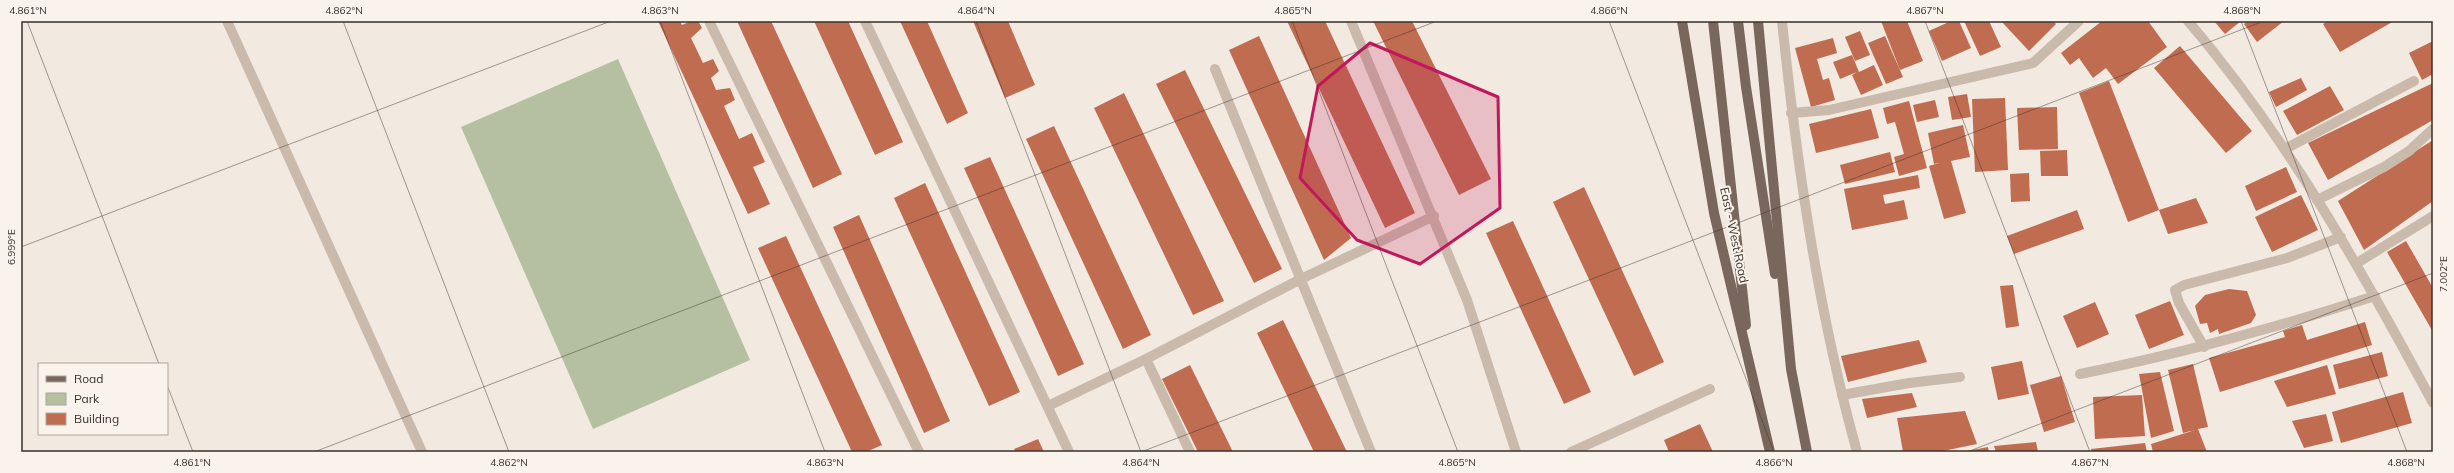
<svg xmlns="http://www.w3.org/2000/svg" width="2454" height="473" viewBox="0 0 2454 473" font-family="Mulish,sans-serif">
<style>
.green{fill:#b5c0a0}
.building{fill:#bf6c50}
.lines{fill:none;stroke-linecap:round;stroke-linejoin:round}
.minor{stroke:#cabaac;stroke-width:10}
.primary{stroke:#79665d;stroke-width:10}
.marked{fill:#c2185b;fill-opacity:0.2;stroke:#c2185b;stroke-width:3;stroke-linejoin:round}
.ticks{fill:none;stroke:#382f2b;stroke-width:1;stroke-opacity:0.45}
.labels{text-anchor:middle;stroke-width:4;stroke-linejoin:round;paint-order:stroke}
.street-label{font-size:12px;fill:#382f2b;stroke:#f9f3ec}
.neatline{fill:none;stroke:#382f2b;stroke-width:1.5}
.ticks-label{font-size:10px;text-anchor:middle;fill:#382f2b}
</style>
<rect width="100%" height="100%" fill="#f2e9e0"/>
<polygon class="green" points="618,59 750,360 593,429 461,127"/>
<g class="building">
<polygon points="658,21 680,21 682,25 691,21 698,21 702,28 691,38 703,63 713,59 719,71 711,78 716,90 730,88 735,100 724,106 739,139 752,133 765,162 753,167 770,204 748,214"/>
<polygon points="737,21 771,21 842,174 813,188"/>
<polygon points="814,21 848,21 903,142 875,155"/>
<polygon points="900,21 927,21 968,113 947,124"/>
<polygon points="973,21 1008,21 1035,85 1005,98"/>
<polygon points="1287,21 1325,21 1415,213 1385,228"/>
<polygon points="1373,21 1412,21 1491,179 1459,195"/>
<polygon points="1881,21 1907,21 1923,61 1900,70"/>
<polygon points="1951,21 1959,21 1971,48 1942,61 1929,31"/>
<polygon points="1964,21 1989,21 2001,47 1980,56"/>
<polygon points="2001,21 2053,21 2056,24 2029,51"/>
<polygon points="2102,21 2148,21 2167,47 2118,84 2106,68 2093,78 2079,58 2070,65 2061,53"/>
<polygon points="2214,21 2241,21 2225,34"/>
<polygon points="2248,21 2284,21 2257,42 2244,24"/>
<polygon points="2328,21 2394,21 2340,52 2323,24"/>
<polygon points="1860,31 1870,55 1855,61 1845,37"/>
<polygon points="1259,36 1351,238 1324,260 1229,50"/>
<polygon points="1885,36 1903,77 1886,84 1868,43"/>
<polygon points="1833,38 1837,53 1817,59 1823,80 1829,78 1835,100 1811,107 1795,48"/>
<polygon points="2433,41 2433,74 2422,80 2409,53"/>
<polygon points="2180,46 2252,131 2226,153 2154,68"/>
<polygon points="1852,55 1859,72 1874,65 1883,85 1861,95 1852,75 1857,72 1840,79 1833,62"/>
<polygon points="1185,70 1282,269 1254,283 1156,84"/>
<polygon points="2301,78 2307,90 2276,107 2269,92"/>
<polygon points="2109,81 2159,210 2128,222 2079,93"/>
<polygon points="2433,83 2433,120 2328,180 2308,143"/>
<polygon points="2330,86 2344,110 2297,135 2283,111"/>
<polygon points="1124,93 1224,301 1193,315 1094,108"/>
<polygon points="1967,94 1971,117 1952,120 1948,97"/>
<polygon points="2005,98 2008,170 1975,172 1972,99"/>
<polygon points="1935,100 1939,117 1917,122 1913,105"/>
<polygon points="1909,101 1927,168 1899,176 1894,157 1904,154 1895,122 1887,124 1883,108"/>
<polygon points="2057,107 2058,149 2019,150 2017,108"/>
<polygon points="1871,109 1879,138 1816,153 1809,124"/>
<polygon points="1963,125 1970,157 1951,161 1966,213 1944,219 1929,166 1939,163 1934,164 1928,133"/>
<polygon points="1054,126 1151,335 1123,349 1026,139"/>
<polygon points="2433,140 2433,201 2364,250 2338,201"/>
<polygon points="2067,150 2068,176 2041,176 2040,151"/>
<polygon points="1890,152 1895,172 1845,184 1840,165"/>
<polygon points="990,157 1084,364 1058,376 964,168"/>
<polygon points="2286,167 2297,192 2256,211 2245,186"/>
<polygon points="2029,173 2030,201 2011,202 2010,174"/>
<polygon points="1918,175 1920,188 1883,195 1885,204 1904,200 1908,219 1852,230 1844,189"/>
<polygon points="925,183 1020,392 989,406 894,198"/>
<polygon points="1584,187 1664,362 1634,376 1553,202"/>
<polygon points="2301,195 2318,230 2272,252 2255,217"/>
<polygon points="2196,198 2208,223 2168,234 2159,210"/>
<polygon points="2077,210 2084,229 2014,254 2007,236"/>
<polygon points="859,215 950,421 924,433 833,227"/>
<polygon points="1513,221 1591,392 1564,404 1486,233"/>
<polygon points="786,236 882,445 866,452 852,452 758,248"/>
<polygon points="2406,241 2433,288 2433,332 2387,252"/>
<polygon points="2013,285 2019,326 2006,328 2000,286"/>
<polygon points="2229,289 2247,291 2256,315 2251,323 2219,334 2218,329 2210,333 2207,323 2200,324 2195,306 2205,295"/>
<polygon points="2170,301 2184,335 2149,349 2135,315"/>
<polygon points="2095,302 2109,334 2077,348 2063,316"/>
<polygon points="1283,320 1347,452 1314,452 1257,333"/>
<polygon points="2365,322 2372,345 2220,392 2209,358 2285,337 2283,331 2302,325 2307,340"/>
<polygon points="1919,340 1927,362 1848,382 1841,356"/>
<polygon points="2382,352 2388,376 2339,389 2333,365"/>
<polygon points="2022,361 2029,394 1998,400 1991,367"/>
<polygon points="2193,364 2208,427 2198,429 2207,452 2153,452 2151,444 2195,430 2183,433 2168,370"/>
<polygon points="1190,365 1233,452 1198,452 1162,379"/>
<polygon points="2327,365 2336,394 2287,407 2274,381"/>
<polygon points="2160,372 2174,431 2151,438 2139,374"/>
<polygon points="2061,376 2075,422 2044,432 2030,385"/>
<polygon points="2403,392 2412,423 2341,443 2332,412"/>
<polygon points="1912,393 1917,407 1867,418 1862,399"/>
<polygon points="2142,395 2145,436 2095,439 2093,397"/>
<polygon points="1965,411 1977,444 1938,452 1903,452 1897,418"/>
<polygon points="2326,414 2333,441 2304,448 2292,421"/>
<polygon points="1700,424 1713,452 1669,452 1664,440"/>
<polygon points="1038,439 1044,452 1016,452 1014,449"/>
<polygon points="2036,442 2038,452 1996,452 1994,446"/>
<polygon points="2145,443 2147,452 2092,452 2091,449"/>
<polygon points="1988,447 1989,452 1967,452 1967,451"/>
</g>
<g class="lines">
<g class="minor">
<polyline points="227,21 422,452"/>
<polyline points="709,21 919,452"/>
<polyline points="865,21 1069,452"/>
<polyline points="1351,21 1467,300 1516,452"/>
<path d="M1782,21C1797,166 1818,311 1857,452"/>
<path d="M2188,21C2287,137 2361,269 2433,403"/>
<polyline points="1215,69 1371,452"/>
<polyline points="1791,113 1829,110 2033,63 2079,21"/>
<polyline points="2285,149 2414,81"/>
<polyline points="2317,200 2384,167 2409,151 2433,129"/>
<polyline points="2357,263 2433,216"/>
<polyline points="2204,347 2179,303 2175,290 2184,285 2287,258 2341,237"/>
<polyline points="1146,359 1301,279 1434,216"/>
<path d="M2080,374C2180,354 2278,327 2375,296"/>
<polyline points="1842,395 1909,383 1960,377"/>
<polyline points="1048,406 1146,359 1190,452"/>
<polyline points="1571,452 1710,389"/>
</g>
<g class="primary">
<polyline points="1682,21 1714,213 1770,452"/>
<polyline points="1713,21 1746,325"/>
<polyline points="1738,21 1746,87 1775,274"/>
<polyline points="1758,21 1791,369 1807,452"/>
</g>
</g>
<path class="marked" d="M1370,43L1498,97L1500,208L1420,264L1357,240L1300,178L1318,86Z"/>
<path class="ticks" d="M27,21L159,364M343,21L509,452M660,21L825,452M976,21L1141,452M1292,21L1458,452M1609,21L1774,452M1925,21L2090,452M2241,21L2407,452M21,247L611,21M167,385L193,452M314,452L1437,21M1141,452L2264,21M1967,452L2433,273"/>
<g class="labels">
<g class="street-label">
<text transform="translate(1734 235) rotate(78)" y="4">East - West Road</text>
</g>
</g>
<rect width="2454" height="473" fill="none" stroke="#f9f3ec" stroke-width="44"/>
<rect x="38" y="363" width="130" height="72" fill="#f9f3ec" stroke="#aca59f"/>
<rect x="46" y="376" width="20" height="6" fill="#79665d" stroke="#aca59f"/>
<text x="74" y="383" font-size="12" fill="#382f2b">Road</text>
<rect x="46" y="393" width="20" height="12" fill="#b5c0a0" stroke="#aca59f"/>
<text x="74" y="403" font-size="12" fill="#382f2b">Park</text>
<rect x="46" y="413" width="20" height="12" fill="#bf6c50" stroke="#aca59f"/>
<text x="74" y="423" font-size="12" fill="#382f2b">Building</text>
<rect x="22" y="22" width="2410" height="429" class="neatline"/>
<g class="ticks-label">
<text x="28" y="14">4.861°N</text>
<text x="344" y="14">4.862°N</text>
<text x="660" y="14">4.863°N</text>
<text x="976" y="14">4.864°N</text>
<text x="1293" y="14">4.865°N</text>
<text x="1609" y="14">4.866°N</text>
<text x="1925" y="14">4.867°N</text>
<text x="2242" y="14">4.868°N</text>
<text transform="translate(11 247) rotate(-90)" y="4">6.999°E</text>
<text transform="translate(2443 274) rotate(-90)" y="4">7.002°E</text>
<text x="192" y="466">4.861°N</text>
<text x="509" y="466">4.862°N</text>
<text x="825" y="466">4.863°N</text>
<text x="1141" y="466">4.864°N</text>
<text x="1457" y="466">4.865°N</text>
<text x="1774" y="466">4.866°N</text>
<text x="2090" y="466">4.867°N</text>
<text x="2406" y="466">4.868°N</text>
</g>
</svg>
